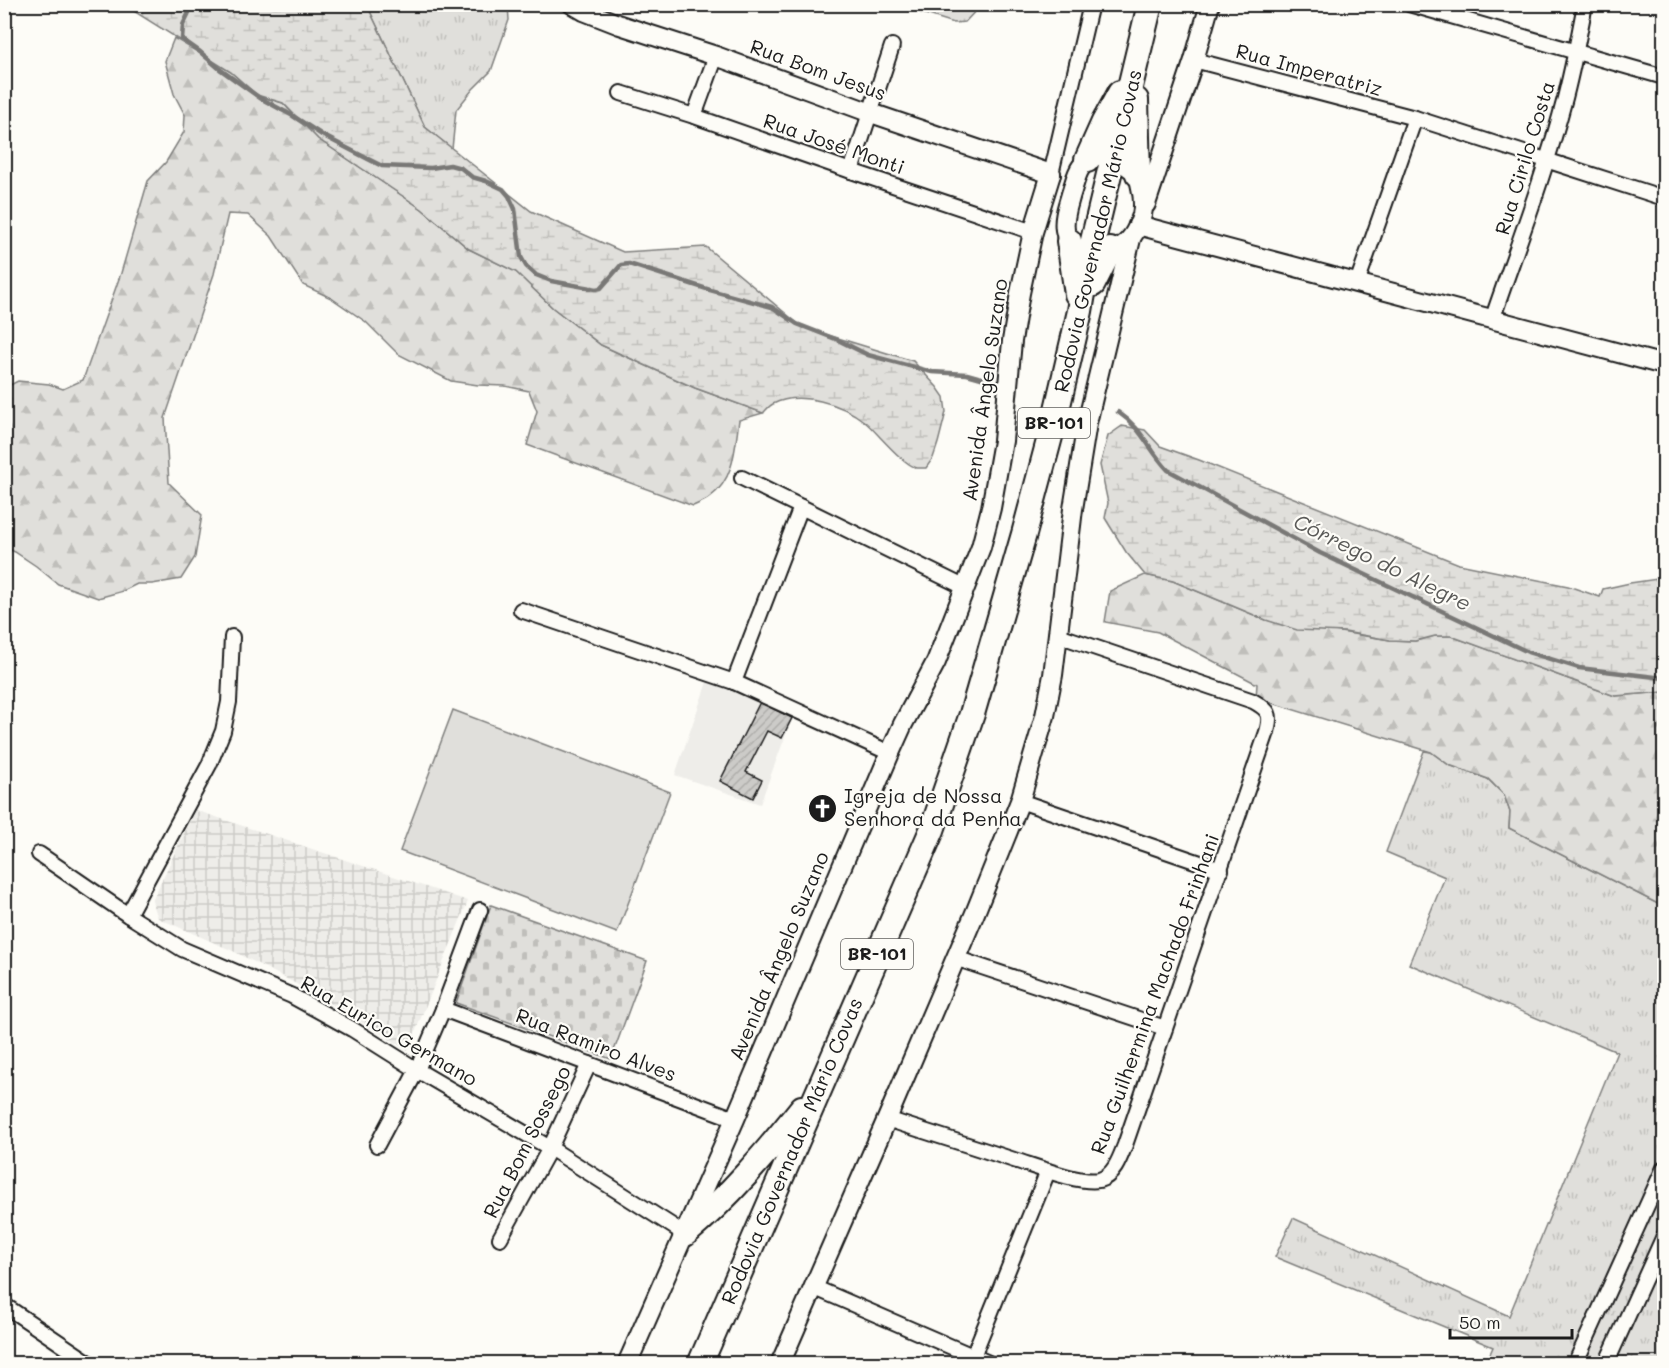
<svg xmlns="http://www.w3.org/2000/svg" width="1669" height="1368" viewBox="0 0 1669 1368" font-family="Mali,sans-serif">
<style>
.built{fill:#eeede9}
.industrial{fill:url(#industrial-grid)}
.grass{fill:url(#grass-tufts);stroke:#7e7e7c;stroke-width:1.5}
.forest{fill:url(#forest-firs);stroke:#7e7e7c;stroke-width:1.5}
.wetland{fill:url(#wetland-marsh);stroke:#7e7e7c;stroke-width:1.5}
.cemetery{fill:url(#cemetery-stones);stroke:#7e7e7c;stroke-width:1.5}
.garden{fill:#e0dfdb;stroke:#7e7e7c;stroke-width:1.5}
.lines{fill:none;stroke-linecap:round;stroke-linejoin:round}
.stream{stroke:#797876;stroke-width:4.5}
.building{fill:url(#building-hatch);stroke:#1c1c1c;stroke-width:1.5}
.street-casing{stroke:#1c1c1c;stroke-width:18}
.secondary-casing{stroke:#1c1c1c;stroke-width:22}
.highway-casing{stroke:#1c1c1c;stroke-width:28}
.street{stroke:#fdfcf7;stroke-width:14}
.secondary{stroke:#fdfcf7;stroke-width:18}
.highway{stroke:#fdfcf7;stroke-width:24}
.labels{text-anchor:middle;stroke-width:4.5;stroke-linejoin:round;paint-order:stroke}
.shield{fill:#fdfcf7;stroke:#605f5e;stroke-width:1.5}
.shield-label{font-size:18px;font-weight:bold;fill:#1c1c1c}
.street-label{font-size:20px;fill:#1c1c1c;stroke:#fdfcf7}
.poi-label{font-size:20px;fill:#1c1c1c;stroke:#fdfcf7;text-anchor:start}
.water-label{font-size:21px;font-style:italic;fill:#5a5a58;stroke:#fdfcf7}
</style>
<defs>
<pattern id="industrial-grid" width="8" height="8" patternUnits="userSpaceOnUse" patternTransform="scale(1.5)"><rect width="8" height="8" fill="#eeede9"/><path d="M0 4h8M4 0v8" fill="none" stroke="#cccbc7"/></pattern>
<pattern id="grass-tufts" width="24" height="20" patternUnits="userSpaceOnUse" patternTransform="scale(1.5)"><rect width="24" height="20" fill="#e0dfdb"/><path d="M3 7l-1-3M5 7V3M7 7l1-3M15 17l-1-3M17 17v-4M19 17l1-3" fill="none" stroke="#c0bfbb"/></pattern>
<pattern id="forest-firs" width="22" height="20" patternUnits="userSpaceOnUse" patternTransform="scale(1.5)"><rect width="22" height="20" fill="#e0dfdb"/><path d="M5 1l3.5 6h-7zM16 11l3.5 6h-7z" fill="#c0bfbb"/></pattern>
<pattern id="wetland-marsh" width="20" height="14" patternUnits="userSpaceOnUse" patternTransform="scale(1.5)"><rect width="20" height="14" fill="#e0dfdb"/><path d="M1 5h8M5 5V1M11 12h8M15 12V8" fill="none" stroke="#c0bfbb"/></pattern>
<pattern id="cemetery-stones" width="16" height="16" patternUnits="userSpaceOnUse" patternTransform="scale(1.5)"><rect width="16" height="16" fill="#e0dfdb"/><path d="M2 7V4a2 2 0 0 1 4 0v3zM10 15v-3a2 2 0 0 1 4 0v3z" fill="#c0bfbb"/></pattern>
<pattern id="building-hatch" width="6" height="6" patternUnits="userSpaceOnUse" patternTransform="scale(1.5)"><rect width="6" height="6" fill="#cccbc8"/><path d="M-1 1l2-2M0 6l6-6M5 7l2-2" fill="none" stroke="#afaeab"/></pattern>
</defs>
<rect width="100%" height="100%" fill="#fdfcf7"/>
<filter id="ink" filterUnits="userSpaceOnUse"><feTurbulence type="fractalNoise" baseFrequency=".0167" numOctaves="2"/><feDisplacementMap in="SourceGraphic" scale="12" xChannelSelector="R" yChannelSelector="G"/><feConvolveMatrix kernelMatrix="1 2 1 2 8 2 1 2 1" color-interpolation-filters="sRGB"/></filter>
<g filter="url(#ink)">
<polygon class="built" points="707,682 794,713 760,804 675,775"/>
<polygon class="industrial" points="195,810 468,901 408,1050 306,989 233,951 158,918 152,901"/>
<g class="grass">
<polygon points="367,5 508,5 509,20 491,71 473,89 456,110 452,149 425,127"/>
<polygon points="910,5 910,4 981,5 965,22 954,23 912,10"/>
<polygon points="1424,751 1431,752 1449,765 1488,779 1504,795 1510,812 1509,828 1664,907 1664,1363 1486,1363 1493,1347 1275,1257 1293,1218 1509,1316 1617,1052 1409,964 1445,877 1386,852"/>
</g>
<g class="forest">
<path d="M174,38L231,72L256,95L283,103L318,139L422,209L469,249L516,272L553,308L601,345L695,388L763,413L739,420C735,447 735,479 710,497C706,501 699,503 693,506L527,445L537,411L529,391L505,386L478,385L451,381L398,354L366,322L331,298L303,285L271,236L248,215L228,214L214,274L165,418L169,483L202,515L195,557L181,579L152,584H137L123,591L98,598L58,584L36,566L15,552L5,548L4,388L18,381L49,384L63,389L83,380L121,273L148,181L166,162L184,132L185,115L174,94L165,61Z"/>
<polygon points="1145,575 1173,581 1266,620 1390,640 1415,641 1435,636 1451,636 1615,696 1664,692 1664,907 1509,828 1510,812 1504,795 1488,779 1449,765 1431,752 1256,698 1257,684 1158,632 1105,622 1110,591"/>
</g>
<g class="wetland">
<path d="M127,5H367L425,127L531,211L623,252L706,247L802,327L913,361L937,387L944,397L946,412L938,443L933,458L926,468C925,468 918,468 917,468C902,464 878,433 865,422C843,404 799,390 773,404C769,406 766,410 763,413L695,388L601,345L553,308L516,272L469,249L422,209L318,139L283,103L257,95L231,72L132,10Z"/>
<polygon points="1122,426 1145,430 1160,446 1199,460 1459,564 1568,586 1600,597 1603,589 1630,583 1664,578 1664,692 1615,696 1451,636 1435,636 1415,641 1390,640 1345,632 1297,630 1266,620 1173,581 1145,575 1126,552 1105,518 1108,503 1100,465 1108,436"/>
</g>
<polygon class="cemetery" points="491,905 647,961 611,1059 456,1003"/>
<polygon class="garden" points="453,710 670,792 617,933 400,851"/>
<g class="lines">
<g class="stream">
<polyline points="193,4 183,25 182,39 199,51 221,70 260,98 293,116 322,135 368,159 382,166 431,168 450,165 461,168 472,177 486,181 503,189 509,196 515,209 521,257 526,266 536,275 551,281 596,289 601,288 621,265 629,264 710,290 772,307 797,324 838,340 868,355 932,372 967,374 992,381"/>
<path d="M1118,412C1143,429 1148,449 1168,470L1320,553L1528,652L1579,668L1664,678"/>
</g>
</g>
<polygon class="building" points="760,702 792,718 782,738 767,731 746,772 762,780 753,798 720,781"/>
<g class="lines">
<defs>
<g id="street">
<polyline points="1409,4 1664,77"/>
<polyline points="1194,60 1415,118 1664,198"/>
<polyline points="621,93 694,116 851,171 1033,232"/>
<polyline points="694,116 716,56"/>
<polyline points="851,171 892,46"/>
<polyline points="1051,174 1091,4"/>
<polyline points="1357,283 1415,118"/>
<path d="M1492,320C1517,247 1545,174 1565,98C1573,67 1579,36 1585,4"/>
<polyline points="742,478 966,588"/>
<polyline points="521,610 734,682 890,753"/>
<polyline points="734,682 801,507"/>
<polyline points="1020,801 1221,870"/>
<polyline points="39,854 128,915 182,949 292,996 352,1029 417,1070 550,1148 685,1234"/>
<polyline points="128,915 209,765 223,731 229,702 232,637"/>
<polyline points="955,958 1165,1028"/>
<polyline points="443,1009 735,1119"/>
<path d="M887,1119C929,1133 972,1146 1014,1160C1034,1166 1080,1184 1099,1180C1114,1176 1120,1158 1125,1145L1267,732C1272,714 1269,710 1253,701L1058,635"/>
<polyline points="377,1145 417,1070 443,1009 480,910"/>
<polyline points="500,1238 550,1148 589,1064"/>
<polyline points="813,1287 991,1364"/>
<polyline points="4,1305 91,1364"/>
<polyline points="973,1356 1048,1171"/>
<polyline points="1575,1364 1664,1168"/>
<polyline points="1606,1364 1664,1236"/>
</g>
<g id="secondary">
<polyline points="572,4 584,11 620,25 716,56 871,113 1051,174"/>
<path d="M1099,155L1114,156L1138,174C1141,187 1145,201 1142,215C1139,226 1132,240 1122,246C1104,257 1069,257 1065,230C1063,218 1068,205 1071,194C1078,172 1077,164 1099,155Z"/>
<polyline points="1146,204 1194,60 1210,4"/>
<polyline points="1138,225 1664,365"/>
<polyline points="627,1364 735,1119 890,753 903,724 936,662 981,547 991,508 1003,441 1012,341 1020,293 1033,232 1051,174"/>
<polyline points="780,1364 887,1119 975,913 1020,801 1045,716 1053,675 1073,509 1087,423 1131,239"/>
</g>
<g id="highway">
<polyline points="1136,100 1138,174"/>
<polyline points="1087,160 1104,122 1120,93"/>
<polyline points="1069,241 1077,294"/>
<polyline points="1093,284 1110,250"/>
<path d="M685,1234C729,1197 766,1153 802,1108"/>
<polyline points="700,1364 932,830 972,714 1024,534 1055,418 1080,311 1090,253 1150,4"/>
</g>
</defs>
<use href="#street" class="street-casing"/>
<use href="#secondary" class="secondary-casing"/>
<use href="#highway" class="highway-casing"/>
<use href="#street" class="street"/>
<use href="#secondary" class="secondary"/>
<use href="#highway" class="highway"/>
</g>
</g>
<defs>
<symbol id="church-disc" viewBox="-11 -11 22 22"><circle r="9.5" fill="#1c1c1c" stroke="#fdfcf7"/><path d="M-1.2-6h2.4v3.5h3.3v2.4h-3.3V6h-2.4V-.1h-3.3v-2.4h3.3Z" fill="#fff"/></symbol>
</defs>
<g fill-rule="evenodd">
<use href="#church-disc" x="806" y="792" width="33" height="33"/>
</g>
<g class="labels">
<g class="shield">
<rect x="1018" y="408" width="72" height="30" rx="4.5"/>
<rect x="841" y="939" width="72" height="30" rx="4.5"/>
</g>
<g class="shield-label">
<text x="1054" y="429">BR-101</text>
<text x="877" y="960">BR-101</text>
</g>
<g class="street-label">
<text transform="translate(818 70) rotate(20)" y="7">Rua Bom Jesus</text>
<text transform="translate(1309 70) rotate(15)" y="7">Rua Imperatriz</text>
<text transform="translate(834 144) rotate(19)" y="7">Rua José Monti</text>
<text transform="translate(1525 158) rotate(-73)" y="7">Rua Cirilo Costa</text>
<text transform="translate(1098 231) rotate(-77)" y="7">Rodovia Governador Mário Covas</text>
<text transform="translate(985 390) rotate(-82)" y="7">Avenida Ângelo Suzano</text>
<text transform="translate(779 956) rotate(-67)" y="7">Avenida Ângelo Suzano</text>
<text transform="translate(1155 994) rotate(-70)" y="7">Rua Guilhermina Machado Frinhani</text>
<text transform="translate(389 1031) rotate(30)" y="7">Rua Eurico Germano</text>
<text transform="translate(596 1045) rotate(21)" y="7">Rua Ramiro Alves</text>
<text transform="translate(527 1142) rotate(-63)" y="7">Rua Bom Sossego</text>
<text transform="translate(792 1151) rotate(-67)" y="7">Rodovia Governador Mário Covas</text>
</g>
<g class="poi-label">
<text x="844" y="803">Igreja de Nossa<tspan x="844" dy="23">Senhora da Penha</tspan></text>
</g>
<g class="water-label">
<text transform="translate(1382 563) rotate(26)" y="7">Córrego do Alegre</text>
</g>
</g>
<rect width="1669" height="1368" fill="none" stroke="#fdfcf7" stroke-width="24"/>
<rect x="12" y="12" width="1645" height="1344" fill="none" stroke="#1c1c1c" stroke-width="2" filter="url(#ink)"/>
<path d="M1450 1329v9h122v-9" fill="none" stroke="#1c1c1c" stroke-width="3"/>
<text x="1459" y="1329" font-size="18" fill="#1c1c1c" stroke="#fdfcf7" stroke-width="4.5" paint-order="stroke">50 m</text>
</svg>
